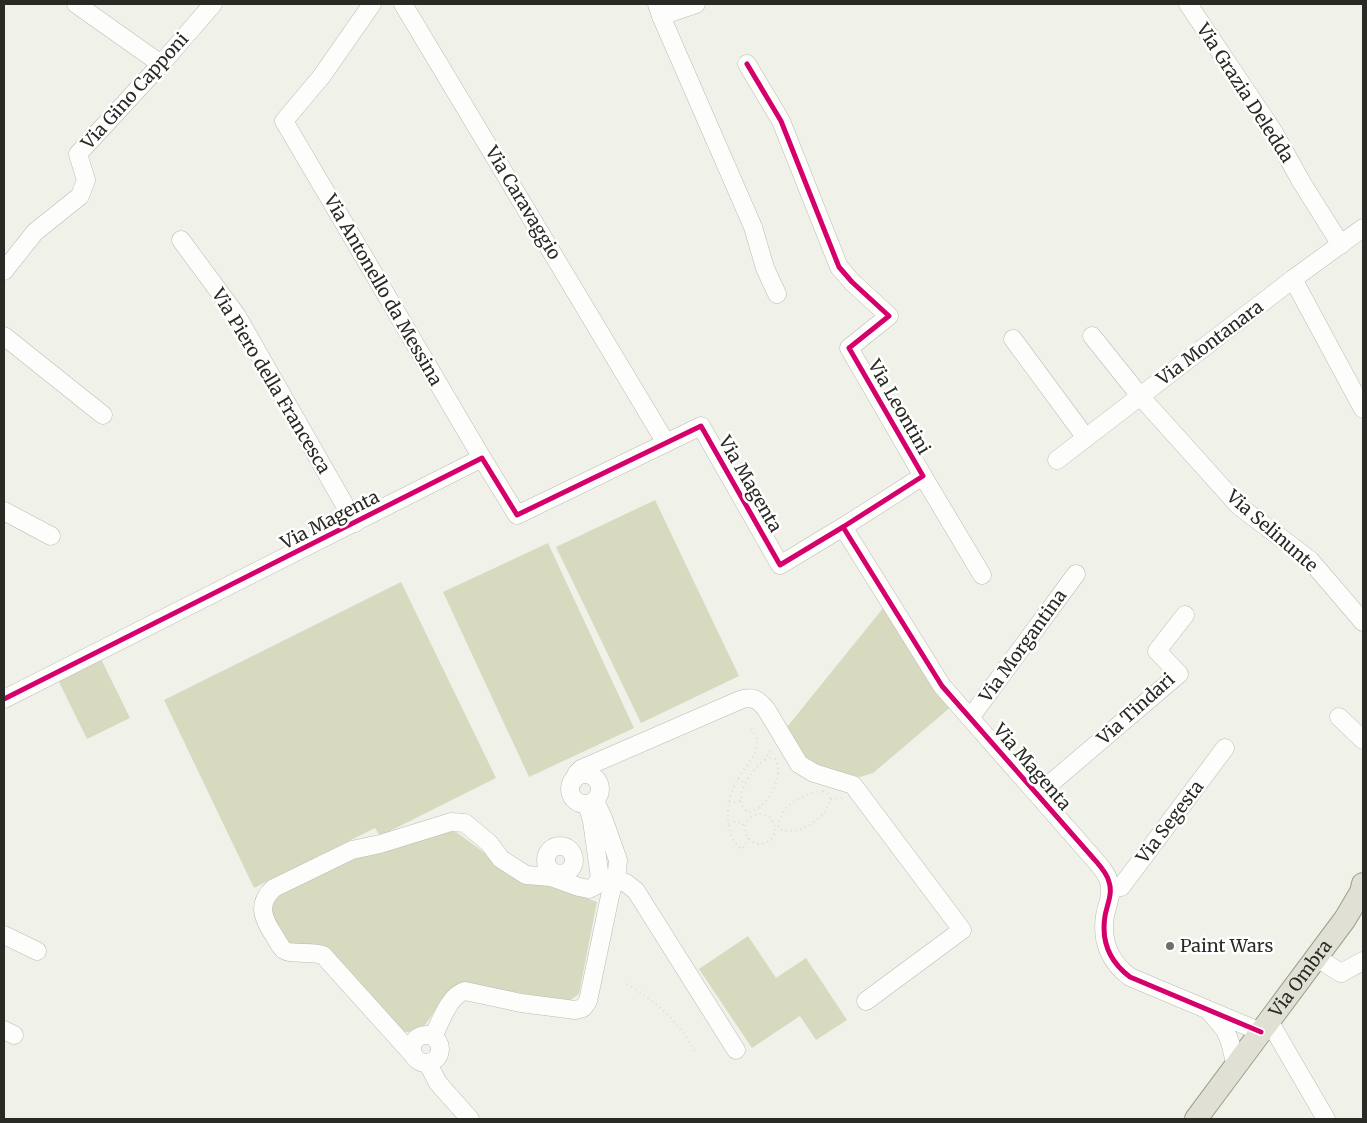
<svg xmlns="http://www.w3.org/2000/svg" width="1367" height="1123" viewBox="0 0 1367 1123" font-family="Merriweather,serif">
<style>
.green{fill:#d7dabf}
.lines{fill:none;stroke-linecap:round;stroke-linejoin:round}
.minor-casing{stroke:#babab5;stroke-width:19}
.major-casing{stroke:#9c9e85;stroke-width:24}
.path{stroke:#dcdcd9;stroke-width:2;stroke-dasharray:1 4;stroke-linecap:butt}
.minor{stroke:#fdfdfc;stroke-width:18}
.major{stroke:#e0e0d4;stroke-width:22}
.cycleway-casing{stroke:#fff;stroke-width:8}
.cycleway{stroke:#d6006c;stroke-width:5}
.poi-dot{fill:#6f7069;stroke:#fff;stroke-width:2}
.labels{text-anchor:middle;stroke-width:5;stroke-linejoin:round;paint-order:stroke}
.street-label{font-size:18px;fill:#292a24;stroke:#fff}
.poi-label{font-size:18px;fill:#292a24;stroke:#fff;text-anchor:start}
</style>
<rect width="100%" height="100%" fill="#f0f2ea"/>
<g class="green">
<polygon points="655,500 739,676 641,723 556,547"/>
<polygon points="548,543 634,728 529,777 443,592"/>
<polygon points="401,582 496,778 380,836 375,828 254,888 164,700"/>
<polygon points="884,607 952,706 873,773 860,777 822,767 810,761 805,757 787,727"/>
<polygon points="101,659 130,718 87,739 58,680"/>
<path d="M452,829L522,880L549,884L597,902L579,994L569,1001L464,984L453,988L449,990L425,1025C417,1032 411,1033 401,1031L330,953L286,945L271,912L275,899L279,893L353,855Z"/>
<polygon points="748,936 776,978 806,958 847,1020 816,1040 800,1016 752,1048 699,969"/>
</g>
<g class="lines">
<defs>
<g id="minor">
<polyline points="76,4 161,64"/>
<polyline points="372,4 321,77 284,121 482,458"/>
<polyline points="403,4 666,443"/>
<polyline points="657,4 661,16 753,227 765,268 777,294"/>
<polyline points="1188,4 1273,131 1302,183 1341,245"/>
<polyline points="661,16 696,4"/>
<polyline points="747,64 781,121 839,267 852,282 889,316 849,348 923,476 843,527"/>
<polyline points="181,240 237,316 355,523"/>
<polyline points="4,271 35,232 80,196 86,180 78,154 161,64 213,4"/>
<polyline points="1293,279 1363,409"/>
<polyline points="4,336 103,415"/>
<polyline points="1092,336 1140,396 1239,506 1310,560 1363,622"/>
<polyline points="1013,339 1086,438"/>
<polyline points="1057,460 1293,279 1363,228"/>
<polyline points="923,476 982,575"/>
<polyline points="4,511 51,536"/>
<path d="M4,699L482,458L517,515L701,426L780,565L843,527L942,686L1094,859C1100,866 1107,873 1109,882C1113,893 1107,905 1105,916C1101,941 1110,962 1130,977L1261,1032"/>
<polyline points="1339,717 1363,740"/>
<polyline points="970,718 1076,574"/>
<circle cx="585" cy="789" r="15"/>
<path d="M574,780L577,773L581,769L740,700C752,696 758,699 766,709L799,764L814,773L853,785L962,930L866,1001"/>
<polyline points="1038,794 1179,674 1157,651 1185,615"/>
<circle cx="560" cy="860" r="14"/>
<polyline points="615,879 626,883 636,891 736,1050"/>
<polyline points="1111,889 1121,887 1225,748"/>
<polyline points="4,935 37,951"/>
<polyline points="1317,958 1341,973 1363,961"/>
<polyline points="1209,1011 1225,1030 1230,1042 1236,1066"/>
<polyline points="1269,1021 1326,1119"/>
<polyline points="4,1030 14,1035"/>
<circle cx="426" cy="1049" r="14"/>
<path d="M433,1037C440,1023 449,995 465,991L521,1003L575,1010L583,1008L588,1001L610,896L617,871L618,860L603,818L595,801"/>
<path d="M414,1056L323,955C313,951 291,955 284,950C280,947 277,940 275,937C263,919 256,904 274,888L352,850L380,844L451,822L465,823L489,843L501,859L526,875L551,877L579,887L589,889L595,886L600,878L592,821L587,804"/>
<polyline points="428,1064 438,1083 470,1119"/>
</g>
<g id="major">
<path id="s1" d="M1196,1119L1345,919L1361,892L1363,884"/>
</g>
</defs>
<use href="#minor" class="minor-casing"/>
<use href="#major" class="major-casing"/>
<g class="path">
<path d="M765,760L770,758L775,759C786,775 766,812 747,812C730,799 751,772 762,762C766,758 767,753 772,750"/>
<polyline points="738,779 741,780 745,784"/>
<path d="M823,791L829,794C836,813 794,842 778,827C779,805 804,793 823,791Z"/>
<polyline points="831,799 844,798"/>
<polyline points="729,802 735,802 741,800"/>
<circle cx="760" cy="829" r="15"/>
<polyline points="729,824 734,822 742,823 745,828"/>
<path d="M748,838L747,842L742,849C739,847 736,844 734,841C723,821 728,794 739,777C744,768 753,760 756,750C759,742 756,736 751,729"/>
<path d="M627,984C658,1003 679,1021 696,1054"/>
</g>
<use href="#minor" class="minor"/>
<use href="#major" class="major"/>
<defs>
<g id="cycleway">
<polyline points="747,64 781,121 839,267 852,282 889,316 849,348 923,476 843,527"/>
<path d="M4,699L482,458L517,515L701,426L780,565L843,527L942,686L1094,859C1100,866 1107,873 1109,882C1113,893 1107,905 1105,916C1101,941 1110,962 1130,977L1261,1032"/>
</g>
</defs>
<use href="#cycleway" class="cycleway-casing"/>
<use href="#cycleway" class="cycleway"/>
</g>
<circle class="poi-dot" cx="1170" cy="946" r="5"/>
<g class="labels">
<g class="street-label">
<text transform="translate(135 91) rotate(-48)" y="6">Via Gino Capponi</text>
<text transform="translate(1245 93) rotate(57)" y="6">Via Grazia Deledda</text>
<text transform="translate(523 203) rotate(59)" y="6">Via Caravaggio</text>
<text transform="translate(383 290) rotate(60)" y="6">Via Antonello da Messina</text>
<text transform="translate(1210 343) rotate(-37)" y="6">Via Montanara</text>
<text transform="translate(271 381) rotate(59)" y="6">Via Piero della Francesca</text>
<text transform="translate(899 407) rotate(60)" y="6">Via Leontini</text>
<text transform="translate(750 484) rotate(60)" y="6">Via Magenta</text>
<text transform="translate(330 520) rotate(-27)" y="6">Via Magenta</text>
<text transform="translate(1272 531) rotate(41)" y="6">Via Selinunte</text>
<text transform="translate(1023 646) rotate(-54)" y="6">Via Morgantina</text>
<text transform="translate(1136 709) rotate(-42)" y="6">Via Tindari</text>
<text transform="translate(1032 767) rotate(49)" y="6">Via Magenta</text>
<text transform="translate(1170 822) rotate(-53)" y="6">Via Segesta</text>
<text dy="6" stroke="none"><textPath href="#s1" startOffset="175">Via Ombra</textPath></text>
</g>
<g class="poi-label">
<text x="1180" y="952">Paint Wars</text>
</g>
</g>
<rect width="1367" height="1123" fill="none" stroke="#292a24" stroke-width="10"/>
</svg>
